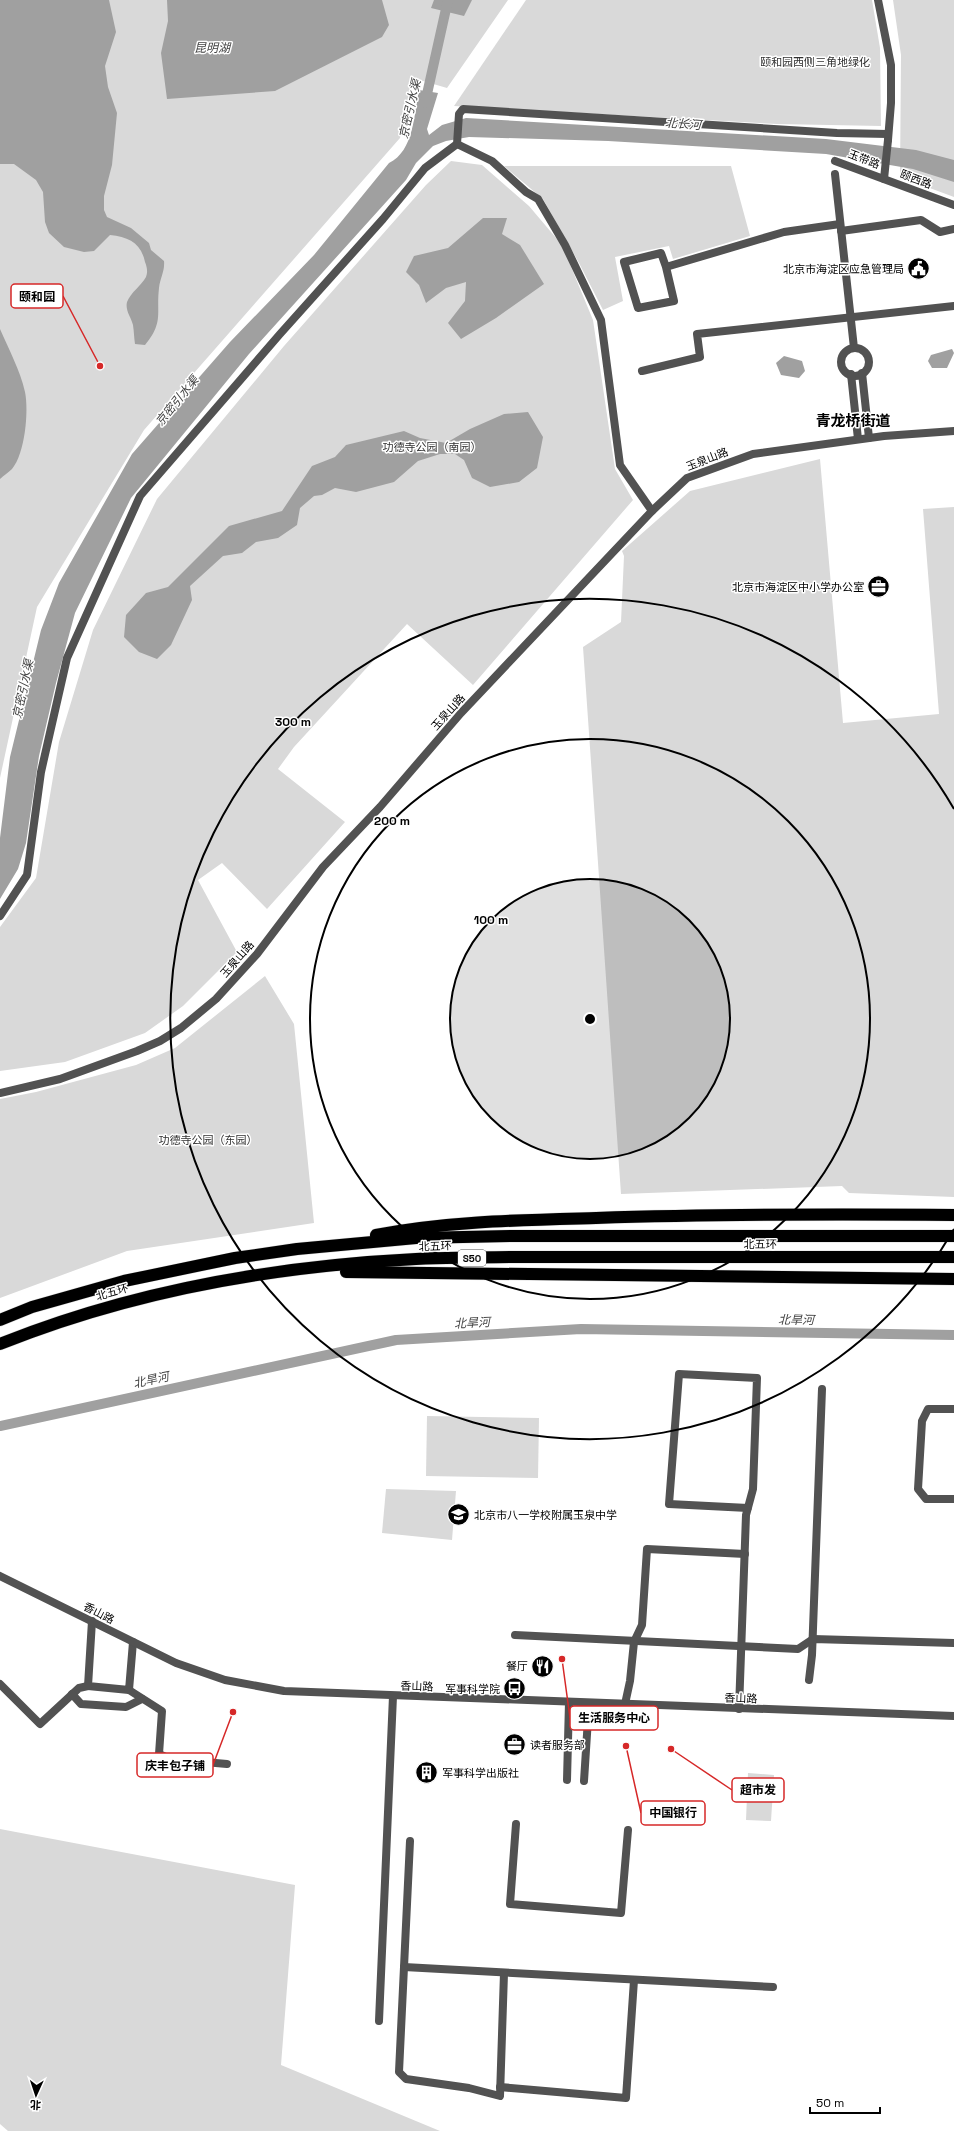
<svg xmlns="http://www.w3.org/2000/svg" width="954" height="2131" viewBox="0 0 954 2131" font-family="'Space Grotesk','Noto Sans SC',sans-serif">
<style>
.green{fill:#d9d9d9}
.water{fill:#a0a0a0}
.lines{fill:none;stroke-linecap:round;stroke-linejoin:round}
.canal{stroke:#a0a0a0;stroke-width:10}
.motorway-casing{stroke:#dbdbdb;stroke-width:13}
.minor{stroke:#525252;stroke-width:8}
.tertiary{stroke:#525252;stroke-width:8}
.motorway{stroke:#000;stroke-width:12}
.ring{fill:none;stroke:#000;stroke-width:2}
.labels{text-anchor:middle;stroke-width:3;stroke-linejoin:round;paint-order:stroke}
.shield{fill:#fff;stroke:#4c4c4c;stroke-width:1}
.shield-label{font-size:10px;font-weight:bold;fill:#000}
.park-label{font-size:11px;fill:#303030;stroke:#fff}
.street-label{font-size:11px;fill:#000;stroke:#fff}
.poi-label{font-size:11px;fill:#000;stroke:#fff;text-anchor:end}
.water-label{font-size:12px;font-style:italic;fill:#414141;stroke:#fff}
.district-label{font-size:15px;font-weight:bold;fill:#000;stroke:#fff}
.centre{fill:#000;stroke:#fff;stroke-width:2}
.ring-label{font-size:12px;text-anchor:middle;font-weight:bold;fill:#000;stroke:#fff;stroke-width:3;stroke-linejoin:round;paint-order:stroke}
.leader{fill:none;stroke:#d62828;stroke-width:1.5}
.callout-dot{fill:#d62828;stroke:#fff;stroke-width:1.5}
.callout{fill:#fff;stroke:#d62828;stroke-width:1.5}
.callout-label{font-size:12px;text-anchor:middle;font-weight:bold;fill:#000}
</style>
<rect width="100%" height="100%" fill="#fff"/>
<g class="green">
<polygon points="0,0 508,0 447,88 413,78 400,138 144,430 37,607 0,778"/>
<polygon points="526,0 872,0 880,48 881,126 777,124 454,106"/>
<polygon points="893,0 954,0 954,197 900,177 901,55"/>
<polygon points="451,161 482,165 529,206 562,245 593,320 615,469 633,500 473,685 407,624 294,747 278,769 345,822 267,909 222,863 198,880 237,952 183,1006 145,1033 65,1062 0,1071 0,927 36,878 59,742 93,630 157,499 284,346 426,185"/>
<polygon points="504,166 731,166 750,236 673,259 669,246 615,257 623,301 603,310 579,263 543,199"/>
<polygon points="820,459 843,723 939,714 923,509 954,507 954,1197 849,1193 842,1186 621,1194 583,647 621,622 624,556 622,551 690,491"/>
<polygon points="265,976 294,1024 314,1223 127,1251 0,1298 0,1099 36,1092 136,1065 175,1048"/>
<polygon points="427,1416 539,1418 538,1478 426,1476"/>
<polygon points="386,1489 456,1491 452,1540 382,1533"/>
<polygon points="748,1773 774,1775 771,1821 746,1820"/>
<polygon points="0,1829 295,1885 281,2065 440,2131 8,2131 0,2124"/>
</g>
<g class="water">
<path d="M0,0H109L116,32L105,66L108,87L117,113L112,165L104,196V210L107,217L131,228L149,243L151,250L164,261C165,271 160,278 159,288C156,314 164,322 145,345L135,344C134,338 134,331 133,325C131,317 125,311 127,302C131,292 141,286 146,277C148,272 147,267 145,262C141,243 129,237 110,235L94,251L84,252L64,247L49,233L45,222L43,192L36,180L14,164H0Z"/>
<polygon points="167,0 382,0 389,25 382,37 275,91 167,99 161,53 168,21"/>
<polygon points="434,0 472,0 464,16 431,8"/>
<path d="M419,90L438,93L427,129L429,135L442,125L466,118L826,139L916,150L954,160V182L913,169L826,154L608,141L469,137L446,141L433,146L416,163L406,180L249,354L131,498L75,613L56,683L39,756L26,843L18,869L0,899V838L10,757L41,630L59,583L132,454L230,342L314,255L389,163C414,151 414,114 419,90Z"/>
<polygon points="483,218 507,218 502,234 520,245 544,284 496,318 461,339 448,323 465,301 466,282 446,288 426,303 419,285 406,272 414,256 448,248"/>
<path d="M0,329C9,350 20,370 25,392C29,411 25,454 12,469C9,472 4,475 0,479Z"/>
<polygon points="952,349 954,353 947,368 932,368 928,361 931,355"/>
<polygon points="784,356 802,361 805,371 799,378 781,375 776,363"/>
<polygon points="528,412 543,437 537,468 519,482 490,487 472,478 464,460 455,454 440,454 418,461 394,482 356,492 335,488 322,495 314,496 300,508 297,525 278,538 256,542 242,553 223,556 190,586 192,600 171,645 157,659 139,652 124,637 126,615 146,593 168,587 229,526 282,511 312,466 335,457 346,445 404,431 420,438 446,443 470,429 504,414"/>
</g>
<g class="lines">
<g class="canal">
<polyline points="425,103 448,0"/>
<polyline points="0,1426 396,1340 581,1329 954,1335"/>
</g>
<defs>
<g id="motorway">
<path d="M376,1235C449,1221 523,1220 596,1218C716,1214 835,1214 954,1215"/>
<polyline points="346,1272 954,1279"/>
<polyline points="0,1320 32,1307 124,1281 235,1258 297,1249 416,1238 513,1236 954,1236"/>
<path d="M0,1344C132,1291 275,1266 416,1259C489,1256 562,1257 634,1257C741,1257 847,1257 954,1257"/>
</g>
</defs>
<use href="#motorway" class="motorway-casing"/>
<g class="minor">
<polyline points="457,144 492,161 526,192 538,199 565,245 601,320 620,465 652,511"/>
<polyline points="835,161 954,205"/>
<polyline points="835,174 854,348"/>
<polyline points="884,179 888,140"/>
<polyline points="841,231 921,220 940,232 954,229"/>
<polyline points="666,267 661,253 624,262 638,308 674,301 666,267 784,232 840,224"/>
<circle cx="855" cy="362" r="14"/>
<polyline points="642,371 700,357 697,334 954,306"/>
<polyline points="862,373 869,438"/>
<polyline points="851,374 858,439"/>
<polyline points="954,1409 928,1409 922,1421 918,1489 926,1499 954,1499"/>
<polyline points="92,1621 88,1686 129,1690 133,1642"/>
<polyline points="515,1635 798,1649 813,1639 954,1643"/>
<polyline points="809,1680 812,1655 822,1389"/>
<polyline points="0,1684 40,1724 79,1688 88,1686"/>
<polyline points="129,1690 162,1711 159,1754 170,1759 227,1764"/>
<polyline points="72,1694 81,1704 126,1707 142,1699"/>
<polyline points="625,1704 630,1681 634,1642 642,1625 647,1549 745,1554"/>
<polyline points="739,1709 746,1515 753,1489 757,1378 679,1374 669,1504 748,1508"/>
<polyline points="567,1780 569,1702"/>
<polyline points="584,1781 589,1703"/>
<polyline points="516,1824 510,1904 621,1913 628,1830"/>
<polyline points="410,1841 404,1967 773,1987"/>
<polyline points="404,1967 399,2072 406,2079 469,2088 500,2096 504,1973"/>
<polyline points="379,2021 393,1696"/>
<polyline points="500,2087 626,2098 634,1980"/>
</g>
<g class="tertiary">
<polyline points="878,0 891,65 891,103 888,140"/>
<polyline points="0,916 27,875 41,772 67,658 140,496 280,334 383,219 425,168 457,144 459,114 463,109 837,133 888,134"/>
<polyline points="0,1093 60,1079 137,1051 160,1041 181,1028 216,999 257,954 323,867 380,807 461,713 652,511 687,478 753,454 884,436 954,431"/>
<polyline points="0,1576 176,1663 225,1680 284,1691 954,1716"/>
</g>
<use href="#motorway" class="motorway"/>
</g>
<circle cx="590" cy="1019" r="140" fill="#000" fill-opacity=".12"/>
<g class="ring">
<circle cx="590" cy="1019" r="140"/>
<circle cx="590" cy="1019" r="280"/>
<path d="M954 1229A420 420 0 1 1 954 809"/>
</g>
<defs>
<symbol id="civic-disc" viewBox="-11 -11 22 22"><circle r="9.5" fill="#000" stroke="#fff"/><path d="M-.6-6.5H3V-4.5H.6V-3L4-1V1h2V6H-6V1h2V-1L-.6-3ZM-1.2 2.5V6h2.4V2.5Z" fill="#fff"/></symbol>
<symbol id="office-disc" viewBox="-11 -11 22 22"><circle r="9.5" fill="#000" stroke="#fff"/><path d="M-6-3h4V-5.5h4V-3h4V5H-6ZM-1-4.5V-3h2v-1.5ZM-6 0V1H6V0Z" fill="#fff"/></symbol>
<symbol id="school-disc" viewBox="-11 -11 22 22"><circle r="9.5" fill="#000" stroke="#fff"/><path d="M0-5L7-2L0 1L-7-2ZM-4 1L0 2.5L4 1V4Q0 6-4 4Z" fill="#fff"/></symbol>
<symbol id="restaurant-disc" viewBox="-11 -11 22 22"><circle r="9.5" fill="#000" stroke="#fff"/><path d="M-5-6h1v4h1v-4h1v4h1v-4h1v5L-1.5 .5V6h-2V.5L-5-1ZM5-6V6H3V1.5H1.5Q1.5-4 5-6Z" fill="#fff"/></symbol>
<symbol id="bus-disc" viewBox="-11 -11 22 22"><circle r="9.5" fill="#000" stroke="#fff"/><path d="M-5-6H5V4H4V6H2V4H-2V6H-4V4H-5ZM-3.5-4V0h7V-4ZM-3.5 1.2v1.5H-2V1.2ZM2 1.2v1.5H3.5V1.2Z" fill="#fff"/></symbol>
<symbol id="building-disc" viewBox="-11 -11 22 22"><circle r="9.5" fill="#000" stroke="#fff"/><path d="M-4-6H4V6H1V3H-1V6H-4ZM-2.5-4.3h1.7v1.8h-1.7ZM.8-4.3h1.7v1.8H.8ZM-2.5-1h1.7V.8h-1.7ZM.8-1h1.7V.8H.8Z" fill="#fff"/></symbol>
</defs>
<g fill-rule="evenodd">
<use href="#civic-disc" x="906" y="256" width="25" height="25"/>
<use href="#office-disc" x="866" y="574" width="25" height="25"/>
<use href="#school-disc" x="446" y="1502" width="25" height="25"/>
<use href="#restaurant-disc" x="530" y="1654" width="25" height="25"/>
<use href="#bus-disc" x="502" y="1676" width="25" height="25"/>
<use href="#office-disc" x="502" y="1732" width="25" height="25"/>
<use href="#building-disc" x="414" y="1760" width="25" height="25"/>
</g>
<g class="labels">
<rect class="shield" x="458" y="1250" width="28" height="16" rx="3"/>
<g class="shield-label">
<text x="472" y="1262">S50</text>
</g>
<g class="park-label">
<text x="815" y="66">颐和园西侧三角地绿化</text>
<text x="432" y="451">功德寺公园（南园）</text>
<text x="208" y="1144">功德寺公园（东园）</text>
</g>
<g class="street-label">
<text transform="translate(864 159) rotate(21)" y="4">玉带路</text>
<text transform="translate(916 179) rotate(20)" y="4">颐西路</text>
<text transform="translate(707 459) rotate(-21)" y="4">玉泉山路</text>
<text transform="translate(448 712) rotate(-48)" y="4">玉泉山路</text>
<text transform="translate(237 959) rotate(-49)" y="4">玉泉山路</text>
<text x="760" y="1248">北五环</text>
<text transform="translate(435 1246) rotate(-2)" y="4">北五环</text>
<text transform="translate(112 1292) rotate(-16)" y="4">北五环</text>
<text transform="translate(99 1613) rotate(27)" y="4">香山路</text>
<text transform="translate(417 1686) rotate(2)" y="4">香山路</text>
<text transform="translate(741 1698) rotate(2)" y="4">香山路</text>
</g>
<g class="poi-label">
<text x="904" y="273">北京市海淀区应急管理局</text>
<text x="864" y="591">北京市海淀区中小学办公室</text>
<text x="474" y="1519" text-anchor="start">北京市八一学校附属玉泉中学</text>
<text x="528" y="1670">餐厅</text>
<text x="500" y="1693">军事科学院</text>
<text x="530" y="1749" text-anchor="start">读者服务部</text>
<text x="442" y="1777" text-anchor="start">军事科学出版社</text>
</g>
<g class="water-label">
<text x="212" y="52">昆明湖</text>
<text transform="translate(410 109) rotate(-77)" y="4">京密引水渠</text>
<text transform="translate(683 124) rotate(4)" y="4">北长河</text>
<text transform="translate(177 401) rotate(-51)" y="4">京密引水渠</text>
<text transform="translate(23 689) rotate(-78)" y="4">京密引水渠</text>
<text transform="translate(796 1320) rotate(1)" y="4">北旱河</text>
<text transform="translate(472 1323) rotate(-3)" y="4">北旱河</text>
<text transform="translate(151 1380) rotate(-12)" y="4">北旱河</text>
</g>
<g class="district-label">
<text x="853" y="426">青龙桥街道</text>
</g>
</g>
<circle cx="590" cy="1019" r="6" class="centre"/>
<g class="ring-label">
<text x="293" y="726">300 m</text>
<text x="392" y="825">200 m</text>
<text x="491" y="924">100 m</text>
</g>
<path class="leader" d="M100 366L63 296M562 1659L570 1718M233 1712L213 1765M671 1749L732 1790M626 1746L641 1813"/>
<g class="callout-dot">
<circle cx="100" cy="366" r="4"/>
<circle cx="562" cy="1659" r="4"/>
<circle cx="233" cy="1712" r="4"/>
<circle cx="671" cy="1749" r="4"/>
<circle cx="626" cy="1746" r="4"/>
</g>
<g class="callout">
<rect x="11" y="284" width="52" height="24" rx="4"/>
<rect x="570" y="1706" width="88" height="24" rx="4"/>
<rect x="137" y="1753" width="76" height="24" rx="4"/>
<rect x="732" y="1778" width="52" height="24" rx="4"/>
<rect x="641" y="1801" width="64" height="24" rx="4"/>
</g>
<g class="callout-label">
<text x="37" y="301">颐和园</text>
<text x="614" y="1722">生活服务中心</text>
<text x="175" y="1770">庆丰包子铺</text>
<text x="758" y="1794">超市发</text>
<text x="673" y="1817">中国银行</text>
</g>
<g transform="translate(36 2095) rotate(183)" stroke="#ffffff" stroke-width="3" paint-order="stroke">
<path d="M0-3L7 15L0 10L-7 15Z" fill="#000000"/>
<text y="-6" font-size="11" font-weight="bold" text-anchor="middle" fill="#000000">北</text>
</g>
<path d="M810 2107v6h70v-6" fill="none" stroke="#000000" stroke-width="2"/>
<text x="816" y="2107" font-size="12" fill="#000000" stroke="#ffffff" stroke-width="3" paint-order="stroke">50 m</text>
</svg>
